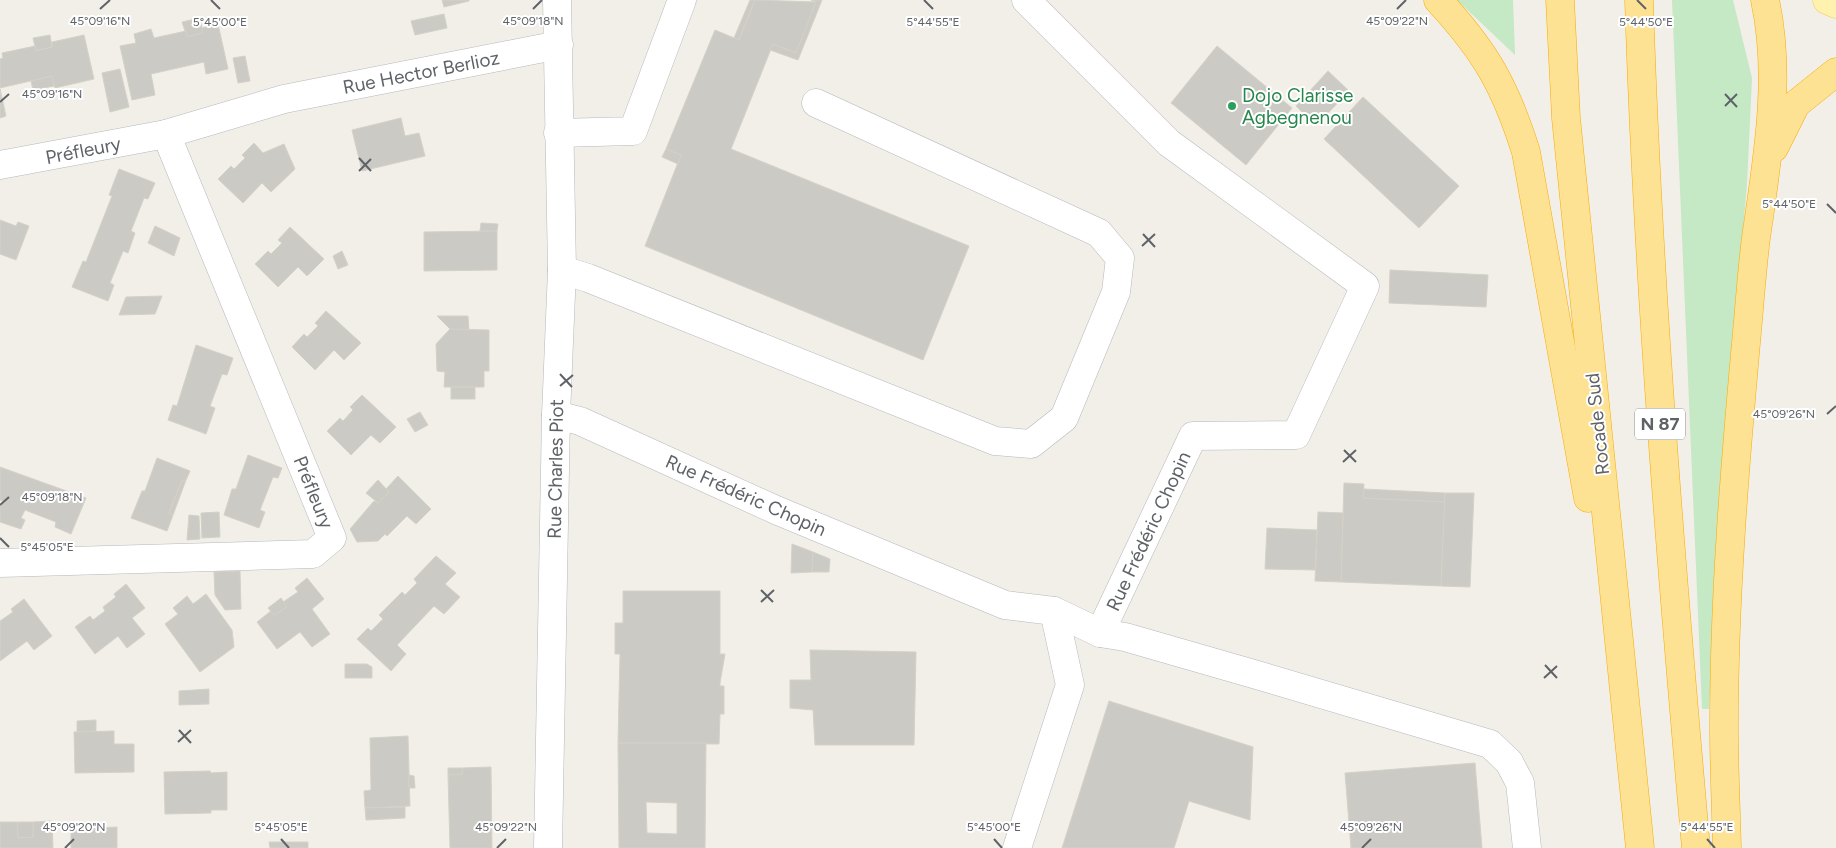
<svg xmlns="http://www.w3.org/2000/svg" width="1836" height="848" viewBox="0 0 1836 848" font-family="Figtree,sans-serif">
<style>
.green{fill:#c5e8c5}
.building{fill:#cccac5;stroke:#d6d1c6;fill-rule:evenodd}
.lines{fill:none;stroke-linecap:round;stroke-linejoin:round}
.minor-casing{stroke:#b5b8bc;stroke-width:29}
.major-casing{stroke:#f2c960;stroke-width:29}
.highway-casing{stroke:#f9ab00;stroke-width:29}
.minor{stroke:#fff;stroke-width:28}
.major{stroke:#fff2af;stroke-width:28}
.highway{stroke:#fde293;stroke-width:28}
.ticks{fill:none;stroke:#5f6368;stroke-width:2}
.leisure-dot{fill:#2e9e5b;stroke:#fff;stroke-width:2}
.labels{text-anchor:middle;stroke-width:4;stroke-linejoin:round;paint-order:stroke}
.shield{fill:#fff;stroke:#8f9295;stroke-width:1}
.shield-label{font-size:18px;font-weight:bold;fill:#5f6368}
.street-label{font-size:19px;fill:#5f6368;stroke:#fff}
.leisure-label{font-size:19px;fill:#27864d;stroke:#fff;text-anchor:start}
.ticks-label{font-size:12px;text-anchor:middle;fill:#5f6368;stroke:#fff;stroke-width:4;stroke-linejoin:round;paint-order:stroke}
</style>
<rect width="100%" height="100%" fill="#f1efe8"/>
<g class="green">
<polygon points="1457,0 1513,0 1515,55"/>
<polygon points="1672,0 1733,0 1752,78 1747,184 1723,461 1709,709 1702,709"/>
</g>
<g class="building">
<polygon points="442,0 469,0 469,1 444,7"/>
<polygon points="750,0 755,0 739,40 734,38"/>
<polygon points="755,0 816,2 796,53 773,44 731,149 969,246 923,360 645,246 681,155 666,149 715,30 739,40"/>
<polygon points="811,0 822,0 798,60 770,50 773,44 796,53 816,2"/>
<polygon points="444,14 447,28 415,35 411,21"/>
<polygon points="200,18 203,33 187,37 182,22"/>
<polygon points="218,24 228,69 206,74 204,62 151,74 155,95 132,100 120,46 136,43 134,34 151,29 154,38 186,31 187,37 203,33 202,28"/>
<polygon points="50,35 52,47 36,51 33,38"/>
<polygon points="84,35 94,79 55,88 52,76 0,88 0,59 3,58 2,53 35,46 36,51 52,47 52,42"/>
<polygon points="1217,46 1292,108 1246,165 1171,103"/>
<polygon points="245,56 250,81 238,83 233,58"/>
<polygon points="120,69 129,107 110,112 102,73"/>
<polygon points="1328,71 1349,91 1316,126 1296,106"/>
<polygon points="52,76 54,86 33,90 31,81"/>
<polygon points="0,89 6,116 0,118"/>
<polygon points="1363,97 1459,186 1419,228 1324,139"/>
<polygon points="401,118 405,136 419,133 425,156 362,171 352,130"/>
<polygon points="254,143 263,153 284,144 295,169 271,192 262,183 243,203 218,179 231,166 234,169 245,158 242,155"/>
<polygon points="666,149 681,155 678,164 662,157"/>
<polygon points="119,169 155,183 148,199 144,198 131,231 135,233 128,253 123,251 110,283 114,285 108,301 72,287 83,261 86,262 112,196 109,195"/>
<polygon points="0,220 16,226 18,222 29,226 16,260 0,254"/>
<polygon points="481,223 498,224 497,231 480,231"/>
<polygon points="155,226 180,238 174,256 148,243"/>
<polygon points="290,227 324,259 307,276 298,267 278,287 255,264 268,251 271,254 282,243 278,240"/>
<polygon points="497,231 497,270 424,271 424,232"/>
<polygon points="342,251 348,265 338,269 333,256"/>
<polygon points="1390,270 1488,275 1486,307 1389,303"/>
<polygon points="162,296 155,314 119,315 126,297"/>
<polygon points="326,311 361,343 344,360 334,350 315,370 292,347 304,334 307,337 318,326 315,323"/>
<polygon points="437,316 468,316 469,330 450,329"/>
<polygon points="450,329 489,330 489,371 484,371 484,387 444,387 445,372 437,371 436,344"/>
<polygon points="196,345 233,358 227,375 222,374 210,406 215,408 206,434 168,420 173,405 177,406"/>
<rect x="451" y="387" width="24" height="12"/>
<polygon points="362,395 396,427 380,443 371,435 351,455 327,431 340,418 343,421 353,410 350,407"/>
<polygon points="420,412 428,425 415,432 407,419"/>
<polygon points="248,455 282,468 278,478 273,477 260,510 265,512 259,528 224,515 232,489 236,489"/>
<polygon points="157,458 190,471 186,480 182,481 169,513 173,515 167,531 131,518 142,491 145,491"/>
<polygon points="0,467 86,498 71,534 55,527 56,522 25,510 21,518 25,520 21,529 0,522 0,506 5,502 0,500"/>
<polygon points="398,476 431,509 416,524 407,516 387,536 385,534 378,541 357,542 350,529 374,501 378,503 389,492 386,489"/>
<polygon points="186,480 173,515 169,513 182,481"/>
<polygon points="378,480 389,492 378,503 366,493"/>
<polygon points="1344,483 1364,484 1363,498 1445,502 1441,586 1341,582"/>
<polygon points="1364,489 1445,493 1445,502 1363,498"/>
<polygon points="1445,493 1474,493 1470,587 1441,586"/>
<polygon points="219,512 220,537 202,538 201,513"/>
<polygon points="1318,512 1343,513 1341,582 1315,581"/>
<polygon points="189,515 199,516 200,539 187,540"/>
<polygon points="1267,528 1317,530 1315,570 1265,569"/>
<polygon points="792,544 813,552 812,572 791,573"/>
<polygon points="813,552 830,559 829,572 812,572"/>
<polygon points="436,556 456,573 445,584 460,597 444,614 434,606 397,645 406,654 391,671 357,639 368,628 371,631 383,619 379,615 402,592 405,595 417,583 414,579"/>
<polygon points="240,571 241,609 225,610 215,595 214,572"/>
<polygon points="307,578 324,599 312,609 330,634 312,647 300,632 277,649 257,622 271,611 274,615 287,607 283,602 298,592 295,588"/>
<polygon points="126,584 145,608 132,618 145,634 127,648 118,636 95,654 75,627 90,616 93,620 105,611 103,607 116,597 114,594"/>
<polygon points="623,591 720,591 720,654 725,654 720,683 720,686 724,686 724,714 720,714 719,744 618,743 620,654 615,654 615,623 623,623"/>
<polygon points="206,594 232,630 234,647 200,672 165,624 178,614 173,608 187,596 193,604"/>
<polygon points="281,598 287,607 274,615 268,608"/>
<polygon points="24,599 52,636 34,650 27,641 0,661 0,621 13,612 11,609"/>
<polygon points="810,650 916,652 914,745 815,745 813,710 790,708 790,680 811,680"/>
<polygon points="345,664 367,664 372,667 372,678 345,678"/>
<polygon points="209,689 209,704 179,705 179,691"/>
<polygon points="1109,701 1253,747 1250,820 1189,801 1174,848 1062,848"/>
<polygon points="96,720 96,731 77,732 77,721"/>
<polygon points="114,731 114,744 134,744 134,772 75,773 74,732"/>
<polygon points="408,736 410,806 365,808 364,791 371,790 370,738"/>
<path d="M618,743H706L705,848H619ZM646,802L677,803V834L647,833Z"/>
<polygon points="1475,763 1482,848 1351,848 1345,773"/>
<polygon points="491,767 492,848 450,848 448,775 462,774 462,768"/>
<polygon points="448,768 462,768 462,774 448,775"/>
<polygon points="210,771 211,773 227,772 227,810 211,810 211,813 165,814 164,772"/>
<polygon points="409,775 414,776 415,788 409,788"/>
<polygon points="405,807 405,818 366,820 365,808"/>
<polygon points="52,821 53,848 0,848 0,822 17,822 18,838 33,837 33,822"/>
<polygon points="17,822 33,822 33,837 18,838"/>
<polygon points="117,827 117,848 71,848 71,829"/>
<polygon points="269,842 308,842 308,848 270,848"/>
</g>
<g class="lines">
<defs>
<g id="minor">
<polyline points="558,133 633,131 682,0"/>
<polyline points="0,165 166,134 284,99 559,45"/>
<polyline points="562,270 588,278 995,441 1031,444 1064,418 1116,292 1120,258 1099,233 816,103"/>
<polyline points="556,415 580,421 776,510 1005,605 1054,611 1100,633 1193,436 1296,435 1365,286 1169,143 1026,0"/>
<polyline points="0,563 313,554 332,538 166,134"/>
<polyline points="1100,633 1125,637 1257,675 1490,744 1509,762 1520,783 1527,848"/>
<polyline points="548,848 556,415 562,270 557,0"/>
<polyline points="1017,848 1070,685 1054,611"/>
</g>
<polyline id="major" points="1827,0 1836,4"/>
<g id="highway">
<path d="M1438,0C1485,51 1505,85 1526,152L1588,498"/>
<polyline points="1560,0 1566,118 1640,848"/>
<path d="M1639,0C1648,283 1671,566 1696,848"/>
<polyline points="1774,148 1796,104 1836,72"/>
<path d="M1727,848C1726,808 1724,768 1724,728C1724,596 1735,464 1747,332C1750,300 1752,269 1756,238C1767,160 1782,78 1765,0"/>
</g>
</defs>
<use href="#minor" class="minor-casing"/>
<use href="#major" class="major-casing"/>
<use href="#highway" class="highway-casing"/>
<use href="#minor" class="minor"/>
<use href="#major" class="major"/>
<use href="#highway" class="highway"/>
</g>
<path class="ticks" d="M211,0L220,9M924,0L933,9M1637,0L1646,9M100,9L110,0M533,9L542,0M1397,9L1406,0M1725,94L1737,107M0,102L9,94M1725,106L1737,94M359,158L371,171M359,171L371,159M1827,204L1836,213M1143,234L1155,247M1142,246L1155,234M560,374L572,387M560,386L573,375M1827,414L1836,406M1344,450L1356,462M1343,462L1356,450M0,505L9,497M0,538L9,547M761,590L773,602M761,602L774,590M1545,665L1557,678M1544,678L1557,666M179,730L191,743M178,742L191,730M281,839L289,848M994,839L1002,848M1707,839L1715,848M65,848L74,839M497,848L506,839M1362,848L1371,839"/>
<circle class="leisure-dot" cx="1232" cy="106" r="5"/>
<g class="labels">
<rect class="shield" x="1635" y="408.5" width="50" height="31" rx="4"/>
<g class="shield-label">
<text x="1660" y="430">N 87</text>
</g>
<g class="street-label">
<text transform="translate(421 72) rotate(-11)" y="7">Rue Hector Berlioz</text>
<text transform="translate(83 150) rotate(-11)" y="7">Préfleury</text>
<text transform="translate(1597 424) rotate(-96)" y="7">Rocade Sud</text>
<text transform="translate(555 469) rotate(-89)" y="7">Rue Charles Piot</text>
<text transform="translate(314 492) rotate(68)" y="7">Préfleury</text>
<text transform="translate(746 495) rotate(24)" y="7">Rue Frédéric Chopin</text>
<text transform="translate(1148 531) rotate(-65)" y="7">Rue Frédéric Chopin</text>
</g>
<g class="leisure-label">
<text x="1242" y="102">Dojo Clarisse<tspan x="1242" dy="22">Agbegnenou</tspan></text>
</g>
</g>
<g class="ticks-label">
<text x="100" y="25">45°09'16"N</text>
<text x="533" y="25">45°09'18"N</text>
<text x="1397" y="25">45°09'22"N</text>
<text x="220" y="26">5°45'00"E</text>
<text x="933" y="26">5°44'55"E</text>
<text x="1646" y="26">5°44'50"E</text>
<text x="52" y="98">45°09'16"N</text>
<text x="1789" y="208">5°44'50"E</text>
<text x="1784" y="418">45°09'26"N</text>
<text x="52" y="501">45°09'18"N</text>
<text x="47" y="551">5°45'05"E</text>
<text x="281" y="831">5°45'05"E</text>
<text x="994" y="831">5°45'00"E</text>
<text x="1707" y="831">5°44'55"E</text>
<text x="74" y="831">45°09'20"N</text>
<text x="506" y="831">45°09'22"N</text>
<text x="1371" y="831">45°09'26"N</text>
</g>
</svg>
